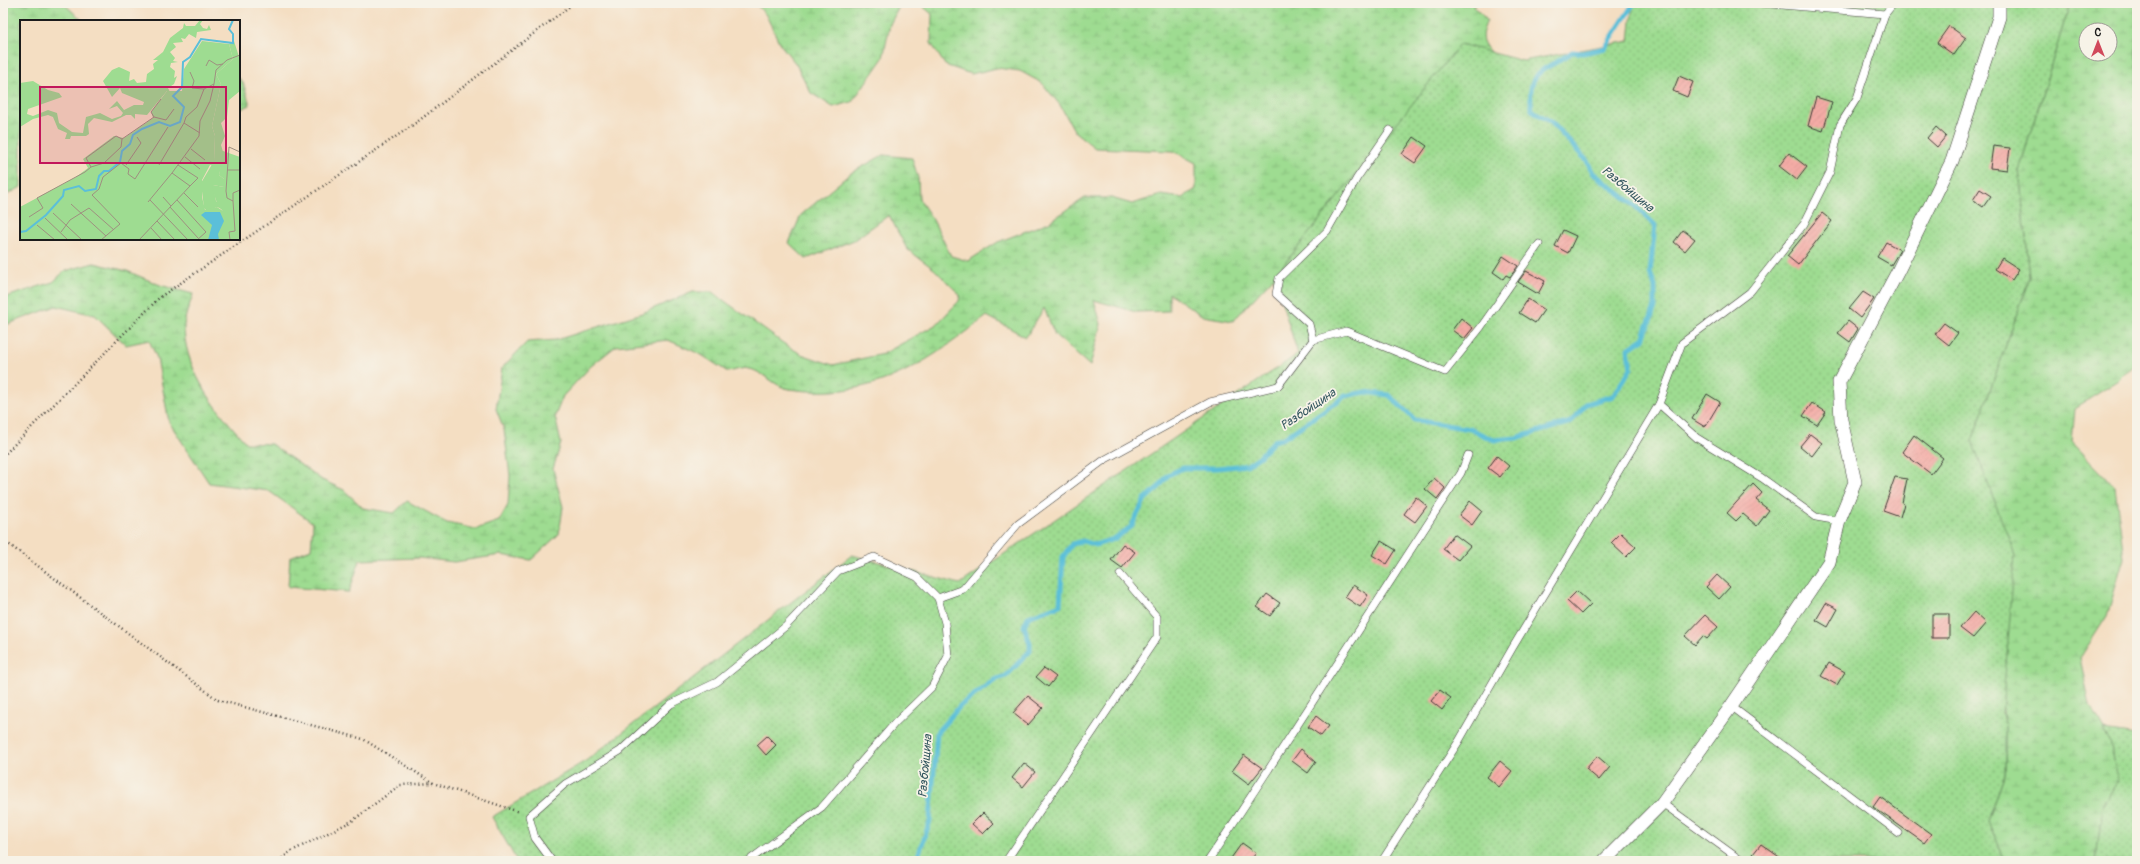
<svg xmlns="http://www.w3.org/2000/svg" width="2140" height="864" viewBox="0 0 2140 864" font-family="Pangolin,sans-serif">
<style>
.wetland{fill:url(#wetland-marsh);stroke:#5d7c56;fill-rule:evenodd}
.park{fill:url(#park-dots);stroke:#5d7c56}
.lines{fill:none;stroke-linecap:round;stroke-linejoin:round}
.stream{stroke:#5bbfd9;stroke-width:5}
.building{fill:url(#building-hatch)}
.service-casing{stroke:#3c3935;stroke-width:8}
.minor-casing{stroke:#3c3935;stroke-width:14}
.path{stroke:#3c3935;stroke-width:2.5;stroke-dasharray:1 3;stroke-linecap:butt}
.service{stroke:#fff;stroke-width:7}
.minor{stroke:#fff;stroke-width:13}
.labels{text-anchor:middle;stroke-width:3.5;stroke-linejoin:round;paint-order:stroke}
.water-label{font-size:12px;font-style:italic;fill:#32555e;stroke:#f7f3e8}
.inset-river{fill:none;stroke:#5bbfd9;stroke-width:2}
.inset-road{fill:none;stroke:#9e9080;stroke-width:1}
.view{fill:#c2185b;fill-opacity:0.15;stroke:#c2185b;stroke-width:2}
.inset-edge{fill:none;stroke:#1c1c1c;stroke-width:2}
</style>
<defs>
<pattern id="wetland-marsh" width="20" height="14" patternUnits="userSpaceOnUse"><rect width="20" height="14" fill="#9edc91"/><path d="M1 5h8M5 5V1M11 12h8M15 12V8" fill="none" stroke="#88bc7c"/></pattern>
<pattern id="park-dots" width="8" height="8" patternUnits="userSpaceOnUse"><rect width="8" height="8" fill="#9edc91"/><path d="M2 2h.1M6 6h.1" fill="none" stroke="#88bc7c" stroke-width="1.8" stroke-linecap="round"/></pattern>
<pattern id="building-hatch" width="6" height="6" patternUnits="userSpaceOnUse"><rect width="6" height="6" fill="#f4aca6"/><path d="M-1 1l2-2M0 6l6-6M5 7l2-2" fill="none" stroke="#d1938e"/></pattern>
</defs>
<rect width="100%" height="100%" fill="#f7f3e8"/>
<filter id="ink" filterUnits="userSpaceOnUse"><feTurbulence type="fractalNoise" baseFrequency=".025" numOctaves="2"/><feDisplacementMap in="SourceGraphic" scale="8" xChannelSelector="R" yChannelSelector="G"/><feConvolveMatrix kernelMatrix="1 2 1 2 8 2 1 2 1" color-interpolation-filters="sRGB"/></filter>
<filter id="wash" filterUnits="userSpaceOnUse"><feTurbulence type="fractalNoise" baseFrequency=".012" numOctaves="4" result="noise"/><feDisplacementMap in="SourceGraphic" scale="16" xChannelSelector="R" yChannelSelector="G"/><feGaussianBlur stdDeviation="0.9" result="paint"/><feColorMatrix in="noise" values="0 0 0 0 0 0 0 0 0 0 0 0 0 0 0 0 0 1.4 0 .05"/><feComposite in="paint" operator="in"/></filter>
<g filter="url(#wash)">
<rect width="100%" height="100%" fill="#f4dec2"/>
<g class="wetland">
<polygon points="3,3 63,3 83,21 21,21 21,187 3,197"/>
<path d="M755,3H1476L1474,7L1487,20C1481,36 1479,39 1491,53L1460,45L1274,277L1233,321L1203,316L1169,293V311L1136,312L1094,300L1101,324L1090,366L1055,335L1044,308L1026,337L987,316C924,365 873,401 789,389C775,387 763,371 749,369C743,367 734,371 728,372L700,354L668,340L616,346L591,366L563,396L555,416L561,443L553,469L563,507L559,534L531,560L501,555L454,562L419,558L360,560L349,592L288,587L290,557L311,549L313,523L269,491L209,483L169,422L157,358L149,340L126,345L95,315L56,306L3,326V298L53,282L65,271L94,263L127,271L160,285L193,294C190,305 183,319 184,330C187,375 217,410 246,443L271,444L322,480L344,490L363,508L394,513L407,501L447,523L476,529L499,521L508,505L510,476L504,429L496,409L502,368L527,342L556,340L642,313L693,292H712L783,343L801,354L833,365L883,354L937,324L959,301L960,295L934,269L907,249L889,215L854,240L806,259L789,243L801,215L851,173L883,155L912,158L918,178L919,199L933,220L951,256L968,261L998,242L1049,222L1085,198H1111L1132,204L1161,195L1182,198L1196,189V163L1173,151L1095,148L1075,132L1060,105L1042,83L1020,71L997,68L971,74L945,65L931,43L932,14L921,5H900L890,24L883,58L852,102L833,107L811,93L796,64L780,44L766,15Z"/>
<path d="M2070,3H2137V324L2134,329L2137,332V361L2119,380L2075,408L2072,442L2115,487L2124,558L2107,616L2080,658L2090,706L2110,741L2118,780L2102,808L2096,861H2004L2001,850L1988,822L2005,773V728L1972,441L2030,277L2019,170ZM2086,30H2110V54H2086Z"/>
<polygon points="239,78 243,83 250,105 239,110"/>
</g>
<g class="park">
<polygon points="1633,3 2070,3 2019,170 2030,277 1972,441 2015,556 2002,713 2005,728 2005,773 1988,822 2001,850 2004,861 517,861 492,817 587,760 852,555 960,584 1298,354 1274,277 1460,44 1523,61 1629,41"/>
<polygon points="2103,730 2137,735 2137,861 2096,861 2102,808 2118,780 2110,741"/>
</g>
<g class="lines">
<path class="stream" d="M910,861L918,856L930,821L937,732L961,705L994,680L1006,676L1030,651V644L1024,626L1028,617L1060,605L1063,557L1072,544L1083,541L1095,545L1114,539L1131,527L1145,499L1159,487L1168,475L1183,468H1217L1247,465L1259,457L1274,441L1284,438L1345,396L1365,392L1389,395L1415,420L1470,429L1494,440L1516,438L1571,422L1586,404L1613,396L1631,368L1628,349L1643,339L1655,307V286L1650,273L1655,225L1632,203L1593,173L1587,161L1551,122L1532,110C1525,68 1545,72 1572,52L1583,53L1605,48L1634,3"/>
</g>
<g id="blocks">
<g class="building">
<polygon points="1949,26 1966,38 1954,55 1937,43"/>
<polygon points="1679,76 1693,82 1687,97 1673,91"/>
<polygon points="1816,97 1832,102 1823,131 1808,126"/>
<polygon points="1936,127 1946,136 1937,147 1927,138"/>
<polygon points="1414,137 1427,146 1415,163 1402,154"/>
<polygon points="1993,146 2010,148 2007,170 1990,168"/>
<polygon points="1789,153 1807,167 1797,180 1779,166"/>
<polygon points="1980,189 1991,196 1983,207 1973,200"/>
<polygon points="1822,213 1832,221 1798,265 1787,256"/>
<polygon points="1563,230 1576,236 1568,253 1555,246"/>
<polygon points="1683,230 1695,239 1685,251 1674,242"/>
<polygon points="1886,242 1900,250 1891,265 1877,257"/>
<polygon points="1503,256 1518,266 1510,277 1506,275 1503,279 1493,272"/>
<polygon points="2002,258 2019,269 2012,280 1995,269"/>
<polygon points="1526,271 1545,281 1538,294 1518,282"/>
<polygon points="1863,292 1874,299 1860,318 1849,309"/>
<polygon points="1528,299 1544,310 1535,323 1519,313"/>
<polygon points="1461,318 1473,328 1464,339 1452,330"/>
<polygon points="1848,321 1858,329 1850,342 1838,333"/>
<polygon points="1944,323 1958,333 1949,345 1935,334"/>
<polygon points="1707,394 1720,402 1705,427 1692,419"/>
<polygon points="1812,403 1826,412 1817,425 1803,416"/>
<polygon points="1810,434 1822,443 1812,456 1800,446"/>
<polygon points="1914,435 1943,458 1931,474 1902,452"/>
<polygon points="1497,456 1509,466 1500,477 1488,468"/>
<polygon points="1895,477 1907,479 1902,503 1904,504 1900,517 1883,511"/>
<polygon points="1434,478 1445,488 1437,499 1425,489"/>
<polygon points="1753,484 1762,493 1756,500 1769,510 1757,526 1743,514 1736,521 1727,513"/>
<polygon points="1416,497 1427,506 1415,522 1404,514"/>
<polygon points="1470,501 1482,511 1472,525 1459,515"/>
<polygon points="1621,533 1636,547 1626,557 1611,543"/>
<polygon points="1454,534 1470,546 1458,560 1443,549"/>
<polygon points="1381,541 1396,550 1387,564 1372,555"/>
<polygon points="1123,544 1135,552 1122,568 1111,560"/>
<polygon points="1717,575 1730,587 1719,599 1706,587"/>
<polygon points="1353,585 1368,595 1360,607 1345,597"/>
<polygon points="1577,591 1591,604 1581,614 1567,601"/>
<polygon points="1267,594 1280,603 1270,616 1257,607"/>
<polygon points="1826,603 1838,609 1828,627 1816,620"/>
<polygon points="1974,612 1986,623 1973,638 1960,628"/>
<rect x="1932" y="614" width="17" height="24"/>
<polygon points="1705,615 1718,627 1707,639 1703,636 1695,645 1685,636"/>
<polygon points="1829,663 1845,672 1837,685 1821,676"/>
<polygon points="1044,668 1056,677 1048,687 1036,677"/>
<polygon points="1440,690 1451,698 1442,710 1431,701"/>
<polygon points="1028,696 1043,708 1028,725 1013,713"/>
<polygon points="1316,716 1329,726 1321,736 1308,727"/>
<polygon points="767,736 776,745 766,755 757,745"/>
<polygon points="1301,749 1316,762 1308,773 1292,761"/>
<polygon points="1244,755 1262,768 1249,784 1232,771"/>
<polygon points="1597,756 1610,767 1599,780 1586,769"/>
<polygon points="1500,761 1512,771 1499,787 1487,777"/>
<polygon points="1024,763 1035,772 1023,787 1012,778"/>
<polygon points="1880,797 1931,834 1924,843 1873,807"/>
<polygon points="983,813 994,823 983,834 972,824"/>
<polygon points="1242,843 1256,853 1250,861 1229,861"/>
<polygon points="1761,844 1785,861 1763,861 1753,854"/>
</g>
</g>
</g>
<g filter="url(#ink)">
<use href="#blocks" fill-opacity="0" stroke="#3c3935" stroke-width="1"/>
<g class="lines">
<defs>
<g id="service">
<polyline points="1760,3 1885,14"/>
<polyline points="1313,340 1309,324 1276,294 1279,278 1327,231 1357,178 1390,130"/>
<polyline points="1839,521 1816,517 1762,478 1697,438 1659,404 1682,343 1750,292 1804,224 1830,172 1840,125 1857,98 1885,14 1894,3"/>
<polyline points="938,598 963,589 1018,524 1104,460 1210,402 1278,386 1313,340 1346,331 1445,372 1481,327 1539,244"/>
<polyline points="1731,706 1899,833"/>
<polyline points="1662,803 1742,861"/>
<polyline points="552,861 535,838 529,816 565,784 620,751 671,704 717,682 786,626 838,571 874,557 917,577 938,598 945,623 948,656 932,687 895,723 822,807 748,861"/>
<polyline points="1006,861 1157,637 1157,617 1120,574"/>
<path d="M1208,861C1294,733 1376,602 1461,473L1468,455"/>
<polyline points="1382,861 1459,741 1513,647 1659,404"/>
</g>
<polyline id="minor" points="1604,861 1662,803 1732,705 1829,562 1839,521 1855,482 1841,420 1839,382 1898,271 1952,161 1999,17 1999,3"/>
</defs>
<use href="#service" class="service-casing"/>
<use href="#minor" class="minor-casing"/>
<g class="path">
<polyline points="3,456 160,297 413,125 574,3"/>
<polyline points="3,540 218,700 363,739 433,783"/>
<polyline points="279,861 290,852 352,821 400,785 433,783 519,812"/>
</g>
<use href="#service" class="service"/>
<use href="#minor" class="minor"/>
</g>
</g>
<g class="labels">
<g class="water-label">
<text transform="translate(1628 189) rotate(40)" y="4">Разбойщина</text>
<text transform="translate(1308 409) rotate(-34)" y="4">Разбойщина</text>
<text transform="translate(925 766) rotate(-85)" y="4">Разбойщина</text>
</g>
</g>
<g transform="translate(20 20)">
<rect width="220" height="220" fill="#f4dec2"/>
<path d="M180,0H183L180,4L183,8L187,9L189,5L191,10L177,12L176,18L169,14L165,19L161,18L163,22L153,23L156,27L150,32L155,38L153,41L158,42L151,43L150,47L155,51L154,58L157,56L154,64L148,68L150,72L147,71L127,95L115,94V99L111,95H106L92,102L74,98L68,104L69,114L66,116H51L50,119H45L47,113L38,109L33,97L28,95L13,99L0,107V63L13,61L28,70L39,73L42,77L8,89L7,94L13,96L28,90L37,93L39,103L52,112L63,113L66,97L80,93L92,99L101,96L103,93L97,86L89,89L97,81L104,90L114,85H123L124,82L102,73L100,68L92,77L83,61L92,50L99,47L110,52L109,61L114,59L117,63L126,62L127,54L134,49L133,44L138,40H133L143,32L150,18L163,8L164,3L166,6H175ZM214,21L220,40V71L209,80L207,97L201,103L205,116L201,125L204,135L199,155L204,159V167L193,165L196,181L204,190L197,187L187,191L184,188L181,163L194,141L195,116L192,106L201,64L196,54L213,39L209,24Z" fill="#9edc91"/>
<path d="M182,21L209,24L213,39L196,54L201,64L192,106L195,116L194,143V146L190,145L182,160V177L185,190L197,187L203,191L198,186L192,168L193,165L204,167V159L199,155L203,131L220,137V220H0V187L56,157L68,148L63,139L94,116L104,118L133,98L131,92L147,71H162L164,49Z" fill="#9edc91"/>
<path d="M185,192H200L204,201L198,214L199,220H188L192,205L181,195Z" fill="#5bbfd9"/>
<path class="inset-river" d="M0,212L6,211L26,195L43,176L44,170L59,166L65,171L76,169L79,156L84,151H89L100,142L102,131L110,124L113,115L122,109L139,102L150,106L160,102L164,87L153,76L162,67L163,42L170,37L181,19L213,23V14L209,9L213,0"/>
<path class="inset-road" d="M186,46L189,40L197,45L203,44M170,52L174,61L172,68L184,69M134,97L131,92L141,79M180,113L164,103L166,97L177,87L184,69L194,64L196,50L207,40L220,35M96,116L102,119L101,127L84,143L71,147L66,138ZM102,119L134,97L146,100L154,89M171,129L185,140M165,137L180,149M106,145L121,123L117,117M139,145L164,103M158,145L178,158L170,166M207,150H220M164,173L178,187M143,177L151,186M130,180L168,220M157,180L186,212L177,220M213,181V173L220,170M128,182L152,153M51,184L86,216M150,187L178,218M33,193L62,220M9,197L23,188L17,178L65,152L71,147M25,198L48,220M137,201L155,220M17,205L35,220M131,208L142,220M41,212L50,200L69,188L94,210M81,220L100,204L72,175L79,169L83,157L101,143L109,149L108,154L115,159L148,107M119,220L170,166L152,153L179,116L180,101L190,81L194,64M210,220L209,212L215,211L213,181L207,178L206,171L209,127L220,132"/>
<path class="view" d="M20,67H206V143H20Z"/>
<rect width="220" height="220" class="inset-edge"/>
</g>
<rect width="2140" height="864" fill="none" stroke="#f7f3e8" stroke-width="16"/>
<g transform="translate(2098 42)"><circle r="19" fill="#f7f3e8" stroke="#9f9d96"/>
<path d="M0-3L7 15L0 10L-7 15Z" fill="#d1495b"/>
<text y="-6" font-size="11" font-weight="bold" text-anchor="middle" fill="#1c1c1c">С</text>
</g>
</svg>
